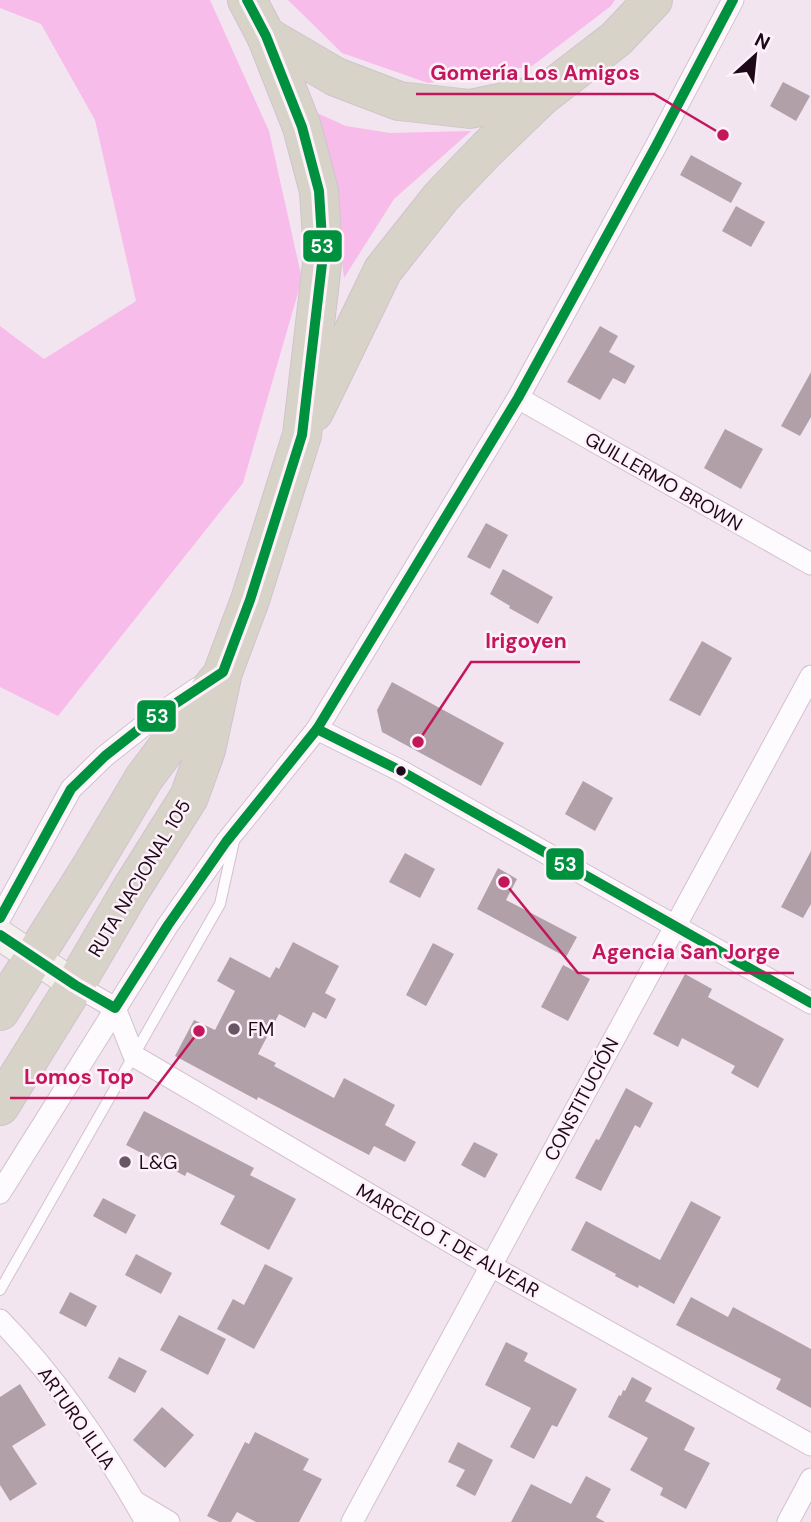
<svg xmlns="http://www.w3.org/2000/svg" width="811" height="1522" viewBox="0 0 811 1522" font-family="'DM Sans',sans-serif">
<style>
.green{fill:#f8bcea}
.building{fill:#b2a0a9}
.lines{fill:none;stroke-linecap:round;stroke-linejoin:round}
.lane-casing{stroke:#d3c1ce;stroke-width:12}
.street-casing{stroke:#d3c1ce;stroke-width:23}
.secondary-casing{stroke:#d3c1ce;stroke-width:32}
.highway-casing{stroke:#cec4cc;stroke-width:40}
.lane{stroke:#fdfbfd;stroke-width:10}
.street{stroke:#fdfbfd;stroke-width:21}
.secondary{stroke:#f2efec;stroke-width:30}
.highway{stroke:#d8d3c8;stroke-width:38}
.bus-1-casing{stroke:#fef1fa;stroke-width:16}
.bus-1{stroke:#00913f;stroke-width:10}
.bus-dot{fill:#1e091a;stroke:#fef1fa;stroke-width:2.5}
.poi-dot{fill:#695665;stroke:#fef1fa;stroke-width:2.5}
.labels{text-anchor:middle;stroke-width:5;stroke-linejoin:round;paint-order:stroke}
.street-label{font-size:19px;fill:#1e091a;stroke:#fef1fa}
.poi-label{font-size:19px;fill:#1e091a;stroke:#fef1fa;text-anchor:start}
.leader{fill:none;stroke:#c2185b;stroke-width:2.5}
.callout-dot{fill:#c2185b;stroke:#fef1fa;stroke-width:2.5}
.callout-label{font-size:21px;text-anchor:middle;font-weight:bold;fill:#c2185b;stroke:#fef1fa;stroke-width:5;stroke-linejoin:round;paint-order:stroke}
.line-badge{stroke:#fef1fa;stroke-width:2.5}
.badge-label{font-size:19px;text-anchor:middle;font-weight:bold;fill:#fff}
</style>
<rect width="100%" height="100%" fill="#f3e5ef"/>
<g class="green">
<polygon points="0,0 210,0 269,131 302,279 243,483 58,716 0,687 0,326 44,359 136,301 95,120 41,24 0,8"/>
<polygon points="288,0 615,0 611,6 532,66 428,83 342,53"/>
<polygon points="308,109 346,126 390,133 471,131 394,199 344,278 332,177"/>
</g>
<g class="building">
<polygon points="783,82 810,96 796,121 770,106"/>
<polygon points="691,155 742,183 731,203 680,175"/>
<polygon points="736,206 765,222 751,247 722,231"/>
<polygon points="600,326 618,336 609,352 635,366 625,384 613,378 600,400 567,382"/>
<polygon points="811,372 811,417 800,436 781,426"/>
<polygon points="725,429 763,449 741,489 704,468"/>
<polygon points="486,523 508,535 490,569 467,557"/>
<polygon points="503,569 553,597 538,624 509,608 510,606 490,594"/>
<polygon points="702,641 732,658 700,716 669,700"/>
<polygon points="392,682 504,743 481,786 382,732 377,710"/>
<polygon points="583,781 613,798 595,831 565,814"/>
<polygon points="811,851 811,904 803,918 781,907"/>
<polygon points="405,853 435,869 420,898 389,882"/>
<polygon points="498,868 517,879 506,900 577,937 566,957 477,909"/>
<polygon points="293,942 339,966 325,993 336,999 326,1019 313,1012 305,1028 279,1014 258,1054 276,1063 274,1066 334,1098 344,1078 395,1105 385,1125 416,1142 405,1162 374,1146 369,1155 258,1097 257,1100 175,1056 194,1020 215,1030 235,991 217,981 230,957 270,978 276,967 279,969"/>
<polygon points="433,943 454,954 426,1006 406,995"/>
<polygon points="563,965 590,979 568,1021 541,1007"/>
<polygon points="685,974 712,989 708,997 784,1039 758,1088 731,1073 735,1066 682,1038 678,1047 653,1034"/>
<polygon points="626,1088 653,1103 640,1128 635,1125 601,1191 575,1178 596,1139 599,1140"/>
<polygon points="144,1111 254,1168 250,1175 296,1199 269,1250 220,1224 235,1196 187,1172 185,1176 126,1145"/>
<polygon points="474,1142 498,1154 485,1178 461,1165"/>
<polygon points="103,1198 136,1215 126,1234 93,1216"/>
<polygon points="691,1201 721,1217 674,1304 639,1285 638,1288 615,1276 616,1274 571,1250 586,1221 660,1260"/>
<polygon points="136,1254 172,1273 161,1294 125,1275"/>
<polygon points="265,1264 293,1278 254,1349 217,1329 233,1299 244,1305"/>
<polygon points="70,1292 97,1306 86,1327 59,1313"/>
<polygon points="691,1297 728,1317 733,1307 811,1349 811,1408 776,1389 781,1379 676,1325"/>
<polygon points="179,1315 226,1339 208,1375 160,1350"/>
<polygon points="506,1342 528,1353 524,1361 577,1389 557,1427 552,1425 534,1459 510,1447 531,1408 485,1385"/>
<polygon points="119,1357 147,1371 135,1393 108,1378"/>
<polygon points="632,1377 652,1388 645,1401 695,1428 684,1450 710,1463 686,1509 660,1495 663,1488 630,1470 648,1438 608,1417 619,1395 621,1396 623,1390 625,1391"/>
<polygon points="20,1384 46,1425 12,1446 37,1484 10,1501 0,1485 0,1397"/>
<polygon points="162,1407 194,1435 165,1468 133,1440"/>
<polygon points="255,1432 309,1459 303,1470 322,1479 299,1522 256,1522 237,1512 231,1522 219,1522 207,1516 245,1442 249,1444"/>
<polygon points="458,1442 493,1460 475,1496 456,1486 465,1470 448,1462"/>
<polygon points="586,1476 611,1489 596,1517 605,1522 511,1522 531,1484 571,1504"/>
</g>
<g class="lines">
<defs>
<polyline id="lane" points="0,1290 220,904 234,841"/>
<g id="street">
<polyline points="518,398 811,564"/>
<polyline points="317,729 401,771 811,1003"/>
<polyline points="0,918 71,789 105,756 152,719 198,688"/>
<polyline points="75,985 115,1008"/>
<polyline points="115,1008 134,1056 491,1266 811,1445"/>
<polyline points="0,1193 168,925 226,842 317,729 518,398 656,146 733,0"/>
<path d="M0,1320C57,1378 106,1451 146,1522"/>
<polyline points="137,1503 169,1522"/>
<polyline points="352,1522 811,676"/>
<polyline points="788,1522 811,1479"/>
</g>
<polyline id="secondary" points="0,935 75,985"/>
<g id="highway">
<polyline points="266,36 336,77 399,101 470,109 546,93 616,39 653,0"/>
<polyline points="314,412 383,270 441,197 487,149 545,93"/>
<polyline points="0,1011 91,867 144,778 216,682"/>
<polyline points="0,1106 75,985 130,891 189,797 206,750 223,672 250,600 302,435 323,255 319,191 302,127 266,36 247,0"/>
</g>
</defs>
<use href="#lane" class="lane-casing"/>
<use href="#street" class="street-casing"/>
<use href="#secondary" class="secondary-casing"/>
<use href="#highway" class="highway-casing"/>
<use href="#lane" class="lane"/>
<use href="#street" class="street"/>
<use href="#secondary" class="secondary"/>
<use href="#highway" class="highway"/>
<defs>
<g id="bus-1">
<polyline points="317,729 401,771 811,1003"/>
<polyline points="0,918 71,789 105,756 152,719 223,672 250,600 302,435 323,255 319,191 302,127 266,36 247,0"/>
<polyline points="0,935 75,985 115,1008 168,925 226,842 317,729 518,398 656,146 733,0"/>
</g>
</defs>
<use href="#bus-1" class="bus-1-casing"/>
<use href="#bus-1" class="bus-1"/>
</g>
<circle class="bus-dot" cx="401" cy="771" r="6"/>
<g class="poi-dot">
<circle cx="234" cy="1029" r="7"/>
<circle cx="125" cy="1162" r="7"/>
</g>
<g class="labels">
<g class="street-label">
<text transform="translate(664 481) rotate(30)" y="7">GUILLERMO BROWN</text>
<text transform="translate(139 878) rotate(-59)" y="7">RUTA NACIONAL 105</text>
<text transform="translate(581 1099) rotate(-62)" y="7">CONSTITUCIÓN</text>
<text transform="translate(448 1240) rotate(30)" y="7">MARCELO T. DE ALVEAR</text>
<text transform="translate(77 1418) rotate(55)" y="7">ARTURO ILLIA</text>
</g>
<g class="poi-label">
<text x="248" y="1036">FM</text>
<text x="139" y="1169">L&amp;G</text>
</g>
</g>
<path class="leader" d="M723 135L654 94H416M418 742L471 662H580M504 882L578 973H794M199 1031L148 1098H10"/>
<g class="callout-dot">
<circle cx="723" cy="135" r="7"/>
<circle cx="418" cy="742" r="7"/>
<circle cx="504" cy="882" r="7"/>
<circle cx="199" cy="1031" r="7"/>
</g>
<g class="callout-label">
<text x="535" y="80">Gomería Los Amigos</text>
<text x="526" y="648">Irigoyen</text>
<text x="686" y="959">Agencia San Jorge</text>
<text x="79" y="1084">Lomos Top</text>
</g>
<g class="line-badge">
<rect x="302" y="229" width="41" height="34" rx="7" fill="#00913f"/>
<rect x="136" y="699" width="41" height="34" rx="7" fill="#00913f"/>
<rect x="545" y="847" width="40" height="34" rx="7" fill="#00913f"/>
</g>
<g class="badge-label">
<text x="322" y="253">53</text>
<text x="157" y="723">53</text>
<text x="565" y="871">53</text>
</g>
<g transform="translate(755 56) rotate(27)" stroke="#fef1fa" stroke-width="5" paint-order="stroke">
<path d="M0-5L12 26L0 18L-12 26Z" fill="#1e091a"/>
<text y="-10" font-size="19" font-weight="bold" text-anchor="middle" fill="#1e091a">N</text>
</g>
</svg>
